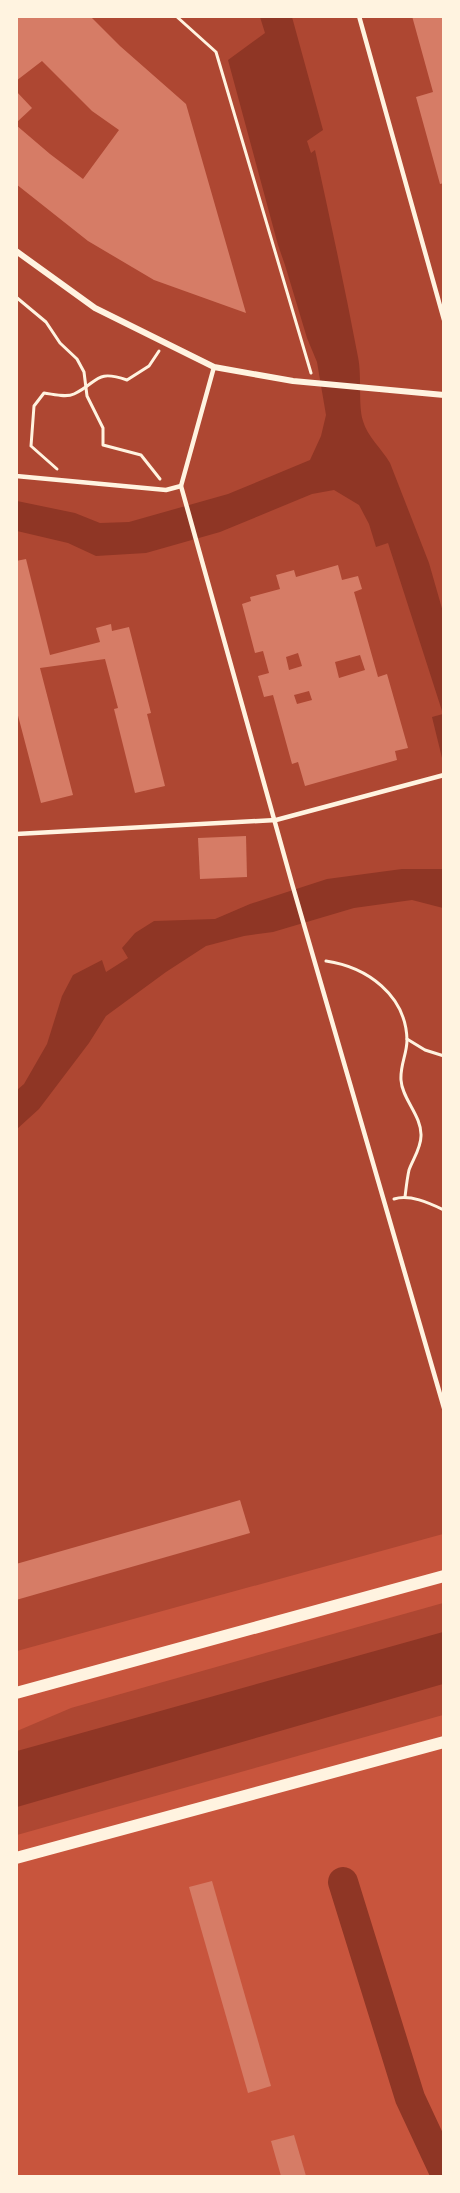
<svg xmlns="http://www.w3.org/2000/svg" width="460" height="2193" viewBox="0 0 460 2193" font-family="Poppins,sans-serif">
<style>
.green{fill:#ae4732}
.water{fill:#8f3625}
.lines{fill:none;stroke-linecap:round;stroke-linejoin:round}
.river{stroke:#8f3625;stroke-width:30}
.building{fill:#d67c66;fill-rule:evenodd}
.path{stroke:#fff3e0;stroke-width:3}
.service{stroke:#fff3e0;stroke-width:4.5}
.minor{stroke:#fff3e0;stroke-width:6}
.secondary{stroke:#fff3e0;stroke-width:12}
</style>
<rect width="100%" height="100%" fill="#c8553d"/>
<g class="green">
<polygon points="17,17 443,17 443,1534 17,1651"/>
<polygon points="443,1603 443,1715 17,1835 17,1731 71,1708"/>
</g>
<g class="water">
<path d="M260,17H292L323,130L307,141L311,153L315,150C330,219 345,288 358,357C362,376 358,405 363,421C367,436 382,449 390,463L429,563L443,612V762L432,717L443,714L388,543L376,547L369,524L359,505L334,490L312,494L220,532L146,553L96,556L68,543L17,531V501L75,513L100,523L129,522L228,494L310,460L321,436L326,415L317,362L307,338L285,265L278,245L228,60L265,33Z"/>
<polygon points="402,869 443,869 443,908 412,900 354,908 273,932 244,936 206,946 166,972 106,1016 89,1043 39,1109 17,1129 17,1090 24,1084 47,1044 62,996 73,975 102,960 106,972 128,958 122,948 135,933 154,921 215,919 250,904 327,879"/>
<polygon points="443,1632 443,1684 17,1807 17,1751"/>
</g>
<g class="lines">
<polyline class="river" points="343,1882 410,2098 444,2171"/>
</g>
<g class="building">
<polygon points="16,16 90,16 120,46 186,104 246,313 154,280 88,241 16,184 16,125 50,154 83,179 119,130 92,111 42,61 16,81"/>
<polygon points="412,16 444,16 444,183 440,184 416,97 433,92"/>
<polygon points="16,91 32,108 16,123"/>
<polygon points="26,559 50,655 100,642 96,628 111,624 112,631 129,627 151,713 147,714 165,786 135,793 114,709 118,708 105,659 40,668 73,795 41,803 16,708 16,561"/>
<path d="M338,565L342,580L358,576L362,589L354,592L378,677L387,674L408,748L395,751L397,760L305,786L298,762L292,764L273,695L264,697L258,676L269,673L263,651L255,653L242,604L251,601L250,597L280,589L276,575L294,570L296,577ZM298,653L302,666L289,670L286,657ZM360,655L365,670L339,678L335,662ZM309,691L312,700L297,704L294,695Z"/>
<polygon points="246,836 247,877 200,879 198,838"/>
<polygon points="240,1500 250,1533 16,1600 16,1564"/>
<polygon points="212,1881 271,2086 248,2093 189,1887"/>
<polygon points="294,2135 306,2176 281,2176 271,2141"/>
</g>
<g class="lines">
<g class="path">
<polyline points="176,16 216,52 311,373"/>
<polyline points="16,297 46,322 60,343 77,359 84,372 87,396 103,428 103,445 141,455 160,479"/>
<path d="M57,469L31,446L34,406L44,393C53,394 66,398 74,394C99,382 95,369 127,380L149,366L159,351"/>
<path d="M326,961C367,967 406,995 407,1040C407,1054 400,1065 401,1080C402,1099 422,1116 421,1136C421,1148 413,1159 409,1170C407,1179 406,1189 405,1197"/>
<polyline points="407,1039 425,1050 444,1056"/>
<path d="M394,1199C410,1194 429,1203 444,1210"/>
</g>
<g class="service">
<polyline points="359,16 444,320"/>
<polyline points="214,367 181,486 293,887 444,1408"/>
<polyline points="16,476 166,490 181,486"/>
<polyline points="16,834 276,820 444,775"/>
</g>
<polyline class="minor" points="16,251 95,308 214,367 293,381 444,395"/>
<g class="secondary">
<polyline points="16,1693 444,1576"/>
<polyline points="16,1858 444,1742"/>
</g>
</g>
<rect width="460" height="2193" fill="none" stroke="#fff3e0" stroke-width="36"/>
</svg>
